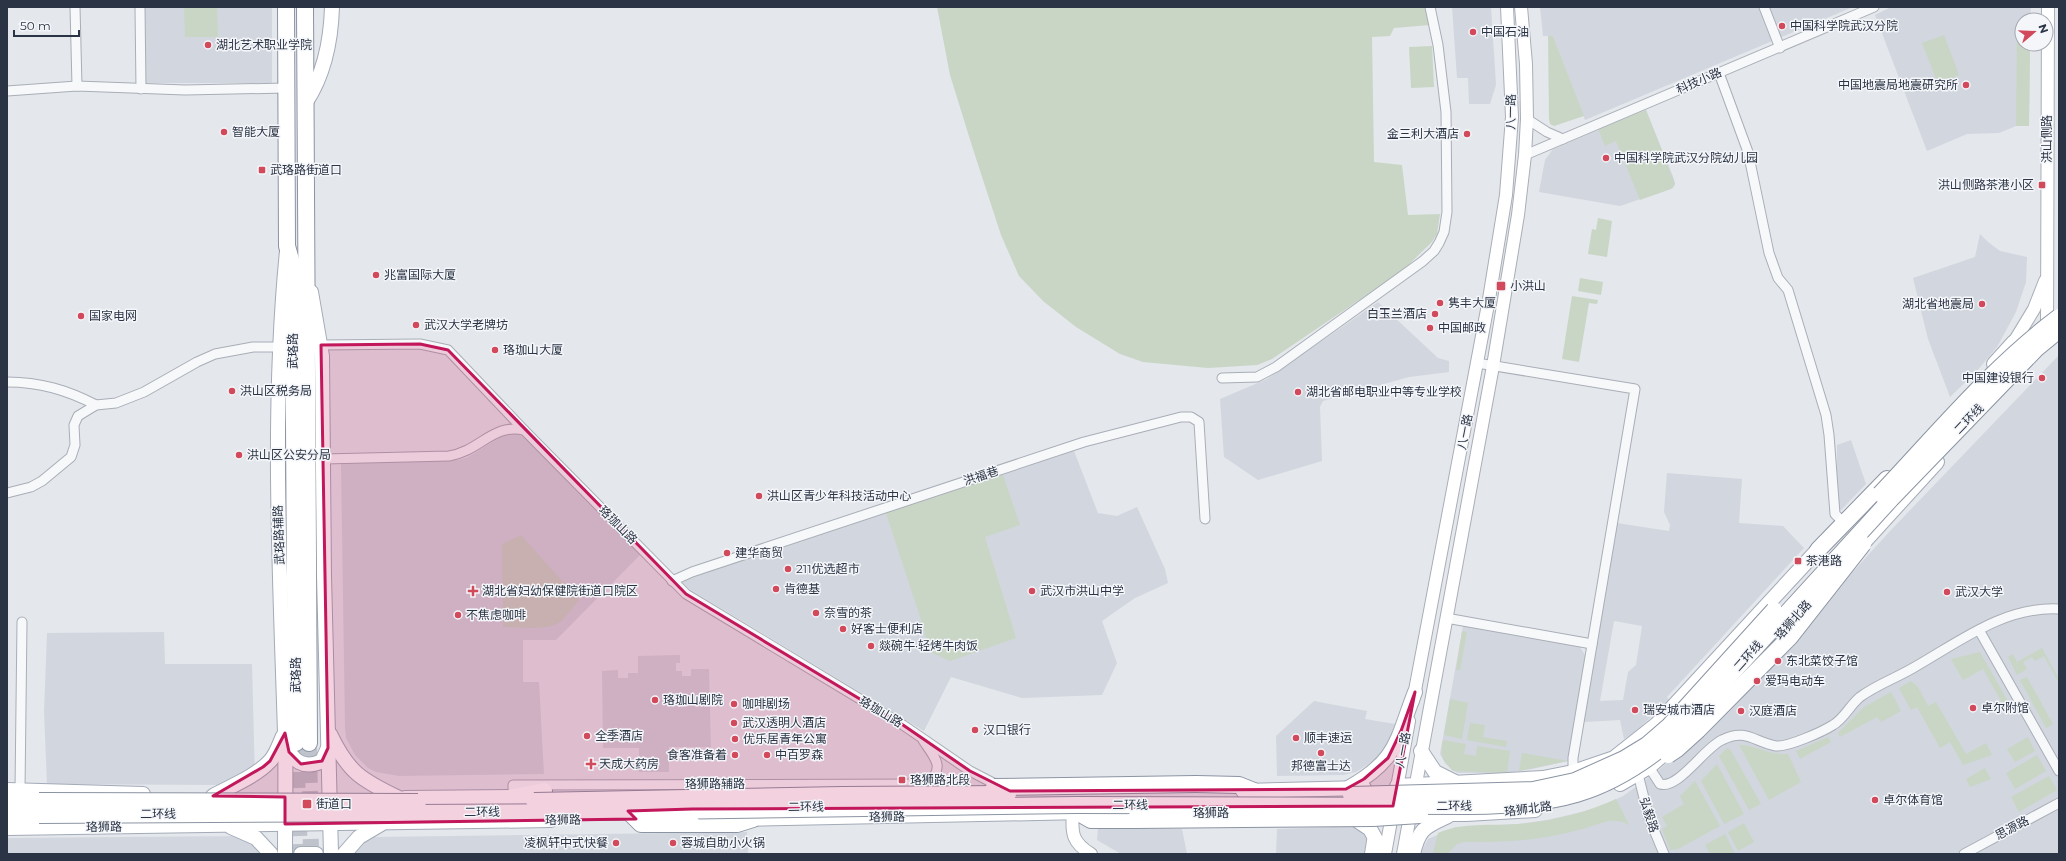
<svg xmlns="http://www.w3.org/2000/svg" width="2066" height="861" viewBox="0 0 2066 861" font-family="Montserrat,'Noto Sans SC',sans-serif">
<style>
.built{fill:#d2d6de;fill-rule:evenodd}
.green{fill:#c9d6c5}
.lines{fill:none;stroke-linecap:round;stroke-linejoin:round}
.highway-tunnel{stroke:#bfc3cb;stroke-width:16;stroke-dasharray:16 8;stroke-linecap:butt}
.street-casing{stroke:#a9aeb7;stroke-width:11}
.secondary-casing{stroke:#a9aeb7;stroke-width:14}
.primary-casing{stroke:#a3abb8;stroke-width:16}
.highway-casing{stroke:#8b94a3;stroke-width:18}
.street{stroke:#f7f8fa;stroke-width:9}
.secondary{stroke:#fff;stroke-width:12}
.primary{stroke:#fff;stroke-width:14}
.highway{stroke:#fff;stroke-width:16}
.highway-bridge-casing{stroke:#8b94a3;stroke-width:18;stroke-linecap:butt}
.highway-bridge{stroke:#fff;stroke-width:16}
.marked{fill:#c2185b;fill-opacity:0.2;stroke:#c2185b;stroke-width:3;stroke-linejoin:round}
.poi-dot{fill:#d1495b;stroke:#f4f6f9;stroke-width:1.5}
.labels{text-anchor:middle;stroke-width:3;stroke-linejoin:round;paint-order:stroke}
.poi-label{font-size:12px;fill:#2b3445;stroke:#f4f6f9;text-anchor:start}
.street-label{font-size:12px;fill:#2b3445;stroke:#f4f6f9}
</style>
<rect width="100%" height="100%" fill="#e4e7ec"/>
<g class="built">
<rect x="144" y="7" width="128" height="76"/>
<polygon points="1452,7 1491,7 1496,85 1490,104 1469,104 1468,78 1457,78"/>
<polygon points="1540,7 1853,7 1585,120 1553,36 1543,36"/>
<polygon points="1891,7 2031,7 2030,20 2022,20 2022,44 2030,44 2029,126 2016,126 1999,133 1967,134 1927,151 1875,15"/>
<polygon points="1646,110 1674,179 1675,184 1673,188 1620,206 1539,192 1545,160 1553,149"/>
<polygon points="1980,234 1988,242 2000,251 2027,257 2026,282 2016,312 1997,347 1976,372 1950,397 1928,339 1913,278 1975,257"/>
<polygon points="1378,302 1438,358 1449,361 1449,372 1409,377 1323,401 1320,407 1322,461 1258,480 1224,457 1220,399 1267,379"/>
<polygon points="2059,355 2059,854 1420,854 1428,839 1455,827 1518,824 1547,820 1595,809 1623,796 1659,770 1709,723 1797,633 1891,530"/>
<polygon points="507,433 521,434 641,554 556,640 523,640 523,682 539,682 544,774 399,776 376,772 368,768 355,755 346,738 345,728 341,464 459,460 468,457"/>
<polygon points="1851,440 1866,484 1841,510 1837,508 1837,445"/>
<polygon points="1074,451 1098,513 1117,516 1137,507 1165,569 1168,583 1135,598 1102,621 1117,663 1102,695 1022,698 951,677 924,731 681,584 690,577"/>
<path d="M1667,473L1742,479L1739,523L1783,526L1804,548L1667,697L1669,700L1636,731L1624,739L1620,720L1584,722L1587,699L1617,523L1669,531L1670,525L1664,512ZM1614,621L1642,626L1636,665L1628,672L1623,700L1600,701Z"/>
<polygon points="1463,626 1580,647 1585,655 1568,761 1532,769 1507,773 1457,773 1445,763 1440,754"/>
<polygon points="164,632 165,664 252,664 255,779 221,785 47,784 44,712 47,633"/>
<polygon points="680,655 680,663 676,663 676,671 682,671 682,676 691,676 691,669 709,669 711,747 669,747 669,772 639,772 639,748 603,748 602,671 618,670 618,678 628,678 628,673 638,673 638,656"/>
<polygon points="1314,701 1367,711 1365,719 1395,724 1393,737 1377,759 1356,772 1344,775 1277,776 1276,736"/>
<polygon points="1357,826 1368,840 1365,854 1276,854 1277,829"/>
<polygon points="1098,828 1182,829 1187,854 1121,854 1097,840"/>
<polygon points="747,832 748,854 348,854 369,838 375,837"/>
<polygon points="246,836 265,854 7,854 7,838"/>
</g>
<g class="green">
<polygon points="184,7 217,7 218,37 185,37"/>
<polygon points="937,7 1427,7 1430,25 1394,28 1390,36 1372,37 1374,162 1402,165 1408,215 1440,214 1437,234 1432,242 1402,271 1272,359 1257,365 1208,368 1143,362 1120,354 1076,327 1043,301 1019,276 1001,235 972,146 950,75"/>
<polygon points="2017,33 2022,33 2022,44 2030,44 2029,126 2016,126"/>
<polygon points="1944,35 1959,75 1938,84 1922,43"/>
<polygon points="1548,36 1553,36 1584,116 1554,126 1550,124 1549,119"/>
<polygon points="1432,46 1434,87 1411,88 1409,47"/>
<polygon points="1646,110 1675,184 1671,189 1640,200 1616,141 1605,146 1598,129"/>
<polygon points="1598,218 1612,221 1607,257 1588,254 1592,229 1596,230"/>
<polygon points="1580,278 1603,282 1601,295 1578,291"/>
<polygon points="1572,296 1598,300 1597,304 1589,303 1579,362 1562,359"/>
<polygon points="1003,475 1020,525 985,537 1016,638 950,661 924,649 926,639 924,629 886,513"/>
<path d="M521,535L579,600C573,607 567,616 560,622C548,631 518,627 503,627L502,544Z"/>
<polygon points="1462,631 1467,632 1460,670 1456,670"/>
<polygon points="2042,648 2059,679 2059,683 2044,656 2035,661 2032,657 2023,662 2027,669 2017,675 2008,657 2013,654 2017,662"/>
<polygon points="1980,652 2014,712 2009,715 1983,669 1963,680 1951,659"/>
<polygon points="2027,677 2053,724 2046,728 2020,680"/>
<polygon points="1911,681 1918,687 1928,706 1936,702 1966,754 1986,743 1992,755 1963,765 1950,742 1940,748 1917,707 1911,710 1899,688"/>
<polygon points="1891,692 1901,711 1881,722 1877,717 1840,737 1838,733 1864,707"/>
<polygon points="1450,699 1468,703 1462,739 1444,735"/>
<polygon points="1470,723 1485,725 1483,737 1507,741 1506,747 1467,740"/>
<polygon points="1828,737 1831,742 1800,759 1796,751"/>
<polygon points="2028,737 2035,751 2015,762 2007,749"/>
<path d="M1443,740L1466,744L1464,754L1476,756L1477,746L1510,751L1507,773L1453,771C1441,759 1440,756 1443,740Z"/>
<path d="M1739,745C1757,745 1770,756 1788,754L1801,782L1769,800Z"/>
<polygon points="1727,748 1730,749 1761,804 1749,810 1719,756"/>
<polygon points="1522,753 1568,761 1519,771"/>
<polygon points="2037,755 2046,771 2015,789 2006,773"/>
<polygon points="1717,764 1744,814 1724,824 1701,781"/>
<polygon points="1985,768 1991,779 1970,787 1966,779"/>
<polygon points="2049,776 2057,790 2019,812 2011,797"/>
<polygon points="1695,781 1720,826 1678,849 1670,850 1662,829 1667,826 1662,817 1684,804 1680,796"/>
<path d="M1616,799L1629,825C1612,815 1599,825 1582,829C1539,841 1507,842 1463,842L1457,844L1447,854H1433L1438,833C1464,822 1491,826 1519,824C1553,821 1585,813 1616,799Z"/>
<polygon points="1744,823 1754,842 1738,851 1728,832"/>
<polygon points="1725,834 1735,854 1710,854 1705,845"/>
</g>
<g class="lines">
<g class="highway-tunnel">
<polyline points="309,743 311,854"/>
<polyline points="296,748 300,854"/>
</g>
<defs>
<g id="street">
<polyline points="75,7 77,86"/>
<polyline points="140,7 141,89"/>
<polyline points="1764,7 1780,48"/>
<polyline points="1719,73 1748,152 1769,253 1778,278 1788,290 1826,415 1829,435 1835,514 1843,522"/>
<polyline points="7,91 77,86 185,90 286,88"/>
<polyline points="1527,119 1547,132 1563,139"/>
<polyline points="1525,155 1874,7"/>
<polyline points="321,345 420,344 448,350 524,430 686,594 903,725 970,771 999,786"/>
<polyline points="1477,363 1635,389 1573,758 1573,772"/>
<polyline points="1222,378 1257,377 1276,367 1423,261 1434,251 1439,243 1444,232 1447,212 1446,112 1438,45 1430,7"/>
<path d="M7,382C40,382 67,390 96,405"/>
<path d="M324,459L449,456C480,451 493,423 524,430"/>
<polyline points="7,493 31,487 42,481 71,457 75,445 74,425 78,416 96,405 116,403 144,392 197,362 215,354 253,347 279,347"/>
<polyline points="672,581 692,572 1084,442 1181,417 1191,417 1199,422 1205,519"/>
<polyline points="1446,618 1592,644"/>
<polyline points="1979,630 2059,771"/>
<path d="M923,740C937,762 945,765 926,788"/>
<path d="M1649,767L1660,784C1678,790 1705,747 1722,740C1746,728 1754,742 1776,746C1788,747 1822,732 1833,725C1844,719 1850,705 1860,697C1876,685 1896,678 1913,668C1959,642 2004,606 2059,609"/>
<polyline points="1638,774 1649,818 1664,854"/>
<polyline points="20,790 22,622"/>
<polyline points="513,797 513,785 930,784"/>
<polyline points="1964,854 2059,803"/>
</g>
<g id="secondary">
<polyline points="2047,332 2048,7"/>
<polyline points="2014,342 2034,309 2045,281"/>
<polyline points="1413,701 1489,299 1506,195 1512,117 1507,7"/>
<path d="M1073,813C1071,834 1073,843 1091,854"/>
<polyline points="1371,854 1374,835"/>
<polyline points="1385,854 1409,721"/>
<polyline points="1403,854 1493,366 1518,215 1525,155 1527,119 1526,64 1521,7"/>
</g>
<g id="primary">
<path d="M306,102C325,73 331,41 332,7"/>
<polyline points="311,292 322,356 324,576 331,854"/>
<polyline points="1994,364 2014,342 2027,356"/>
<polyline points="1855,552 1937,462"/>
<polyline points="1761,656 1802,610"/>
<path d="M330,734C348,772 361,780 399,798"/>
<path d="M286,744C292,761 304,770 322,761L328,748"/>
<polyline points="1421,751 1435,772 1455,782"/>
<polyline points="1620,784 1649,767 1665,753"/>
<polyline points="1397,786 1543,778 1573,772 1614,758 1657,724 1825,542"/>
<path d="M1348,788C1398,760 1396,741 1415,692"/>
<polyline points="7,790 143,794"/>
<polyline points="1243,791 1364,788"/>
<path d="M213,796C231,786 255,777 270,761C276,755 279,745 283,736"/>
<polyline points="405,798 524,797"/>
<polyline points="1410,814 1466,814 1535,810"/>
<polyline points="1352,817 1370,829 1384,854"/>
<polyline points="742,819 1083,812"/>
<polyline points="231,827 256,838 271,854"/>
<polyline points="7,828 551,820"/>
<path d="M285,854C285,814 286,773 285,733C280,572 271,411 287,251"/>
<polyline points="301,854 316,854"/>
<polyline points="344,854 359,837 381,824"/>
<path d="M1413,854C1419,828 1425,827 1448,816"/>
</g>
<g id="highway">
<polyline points="286,7 287,246 293,267 296,743"/>
<polyline points="305,7 309,743"/>
<polyline points="1818,550 1887,479"/>
<polyline points="1196,784 1239,785 1254,791"/>
<polyline points="513,797 544,791"/>
<polyline points="7,801 39,801"/>
<polyline points="1077,812 1091,820 1134,820"/>
<polyline points="7,815 39,815"/>
<polyline points="692,824 737,824 753,819"/>
</g>
</defs>
<use href="#street" class="street-casing"/>
<use href="#secondary" class="secondary-casing"/>
<use href="#primary" class="primary-casing"/>
<use href="#highway" class="highway-casing"/>
<use href="#street" class="street"/>
<use href="#secondary" class="secondary"/>
<use href="#primary" class="primary"/>
<use href="#highway" class="highway"/>
<defs>
<g id="highway-bridge">
<path d="M1880,494C1937,434 1992,367 2059,317"/>
<polyline points="1668,755 1677,749 1698,730 1790,637 1863,544"/>
<polyline points="994,787 1196,784"/>
<polyline points="1351,795 1533,790 1575,781 1624,759 1647,745 1669,726 1774,610"/>
<polyline points="39,801 418,802"/>
<polyline points="534,801 842,795 1008,794"/>
<polyline points="628,811 641,824 692,824"/>
<path d="M39,815L595,812L1076,805L1471,806C1555,804 1603,797 1670,741L1891,499L2037,348L2059,330"/>
<polyline points="1134,820 1373,818 1420,815"/>
</g>
</defs>
<use href="#highway-bridge" class="highway-bridge-casing"/>
<use href="#highway-bridge" class="highway-bridge"/>
</g>
<path class="marked" d="M420,344L448,350L686,594L903,725L970,771L1010,791L1346,789L1364,779L1388,758L1401,731L1415,692L1393,806L692,809L628,811L636,819L285,824V797L213,796L263,767L270,761L285,733L289,752L301,764L322,761L328,748L321,345Z"/>
<g class="poi-dot">
<circle cx="1782" cy="26" r="4"/>
<circle cx="1473" cy="32" r="4"/>
<circle cx="208" cy="45" r="4"/>
<circle cx="1966" cy="85" r="4"/>
<circle cx="224" cy="132" r="4"/>
<circle cx="1467" cy="134" r="4"/>
<circle cx="1606" cy="158" r="4"/>
<rect x="258" y="166" width="8" height="8" rx="2"/>
<rect x="2038" y="181" width="8" height="8" rx="2"/>
<circle cx="376" cy="275" r="4"/>
<rect x="1496" y="281" width="10" height="10" rx="2"/>
<circle cx="1440" cy="303" r="4"/>
<circle cx="1982" cy="304" r="4"/>
<circle cx="1435" cy="314" r="4"/>
<circle cx="81" cy="316" r="4"/>
<circle cx="416" cy="325" r="4"/>
<circle cx="1430" cy="328" r="4"/>
<circle cx="495" cy="350" r="4"/>
<circle cx="2042" cy="378" r="4"/>
<circle cx="232" cy="391" r="4"/>
<circle cx="1298" cy="392" r="4"/>
<circle cx="239" cy="455" r="4"/>
<circle cx="759" cy="496" r="4"/>
<circle cx="727" cy="553" r="4"/>
<rect x="1794" y="557" width="8" height="8" rx="2"/>
<circle cx="788" cy="569" r="4"/>
<circle cx="776" cy="589" r="4"/>
<path d="M471 585h4v4h4v4h-4v4h-4v-4h-4v-4h4z"/>
<circle cx="1032" cy="591" r="4"/>
<circle cx="1947" cy="592" r="4"/>
<circle cx="816" cy="613" r="4"/>
<circle cx="458" cy="615" r="4"/>
<circle cx="843" cy="629" r="4"/>
<circle cx="871" cy="646" r="4"/>
<circle cx="1778" cy="661" r="4"/>
<circle cx="1757" cy="681" r="4"/>
<circle cx="655" cy="700" r="4"/>
<circle cx="734" cy="704" r="4"/>
<circle cx="1973" cy="708" r="4"/>
<circle cx="1635" cy="710" r="4"/>
<circle cx="1741" cy="711" r="4"/>
<circle cx="734" cy="723" r="4"/>
<circle cx="975" cy="730" r="4"/>
<circle cx="587" cy="736" r="4"/>
<circle cx="1296" cy="738" r="4"/>
<circle cx="735" cy="739" r="4"/>
<circle cx="1321" cy="753" r="4"/>
<circle cx="735" cy="755" r="4"/>
<circle cx="767" cy="755" r="4"/>
<path d="M589 758h4v4h4v4h-4v4h-4v-4h-4v-4h4z"/>
<rect x="898" y="776" width="8" height="8" rx="2"/>
<circle cx="1875" cy="800" r="4"/>
<rect x="302" y="799" width="10" height="10" rx="2"/>
<circle cx="616" cy="843" r="4"/>
<circle cx="673" cy="843" r="4"/>
</g>
<g class="labels">
<g class="poi-label">
<text x="1790" y="30">中国科学院武汉分院</text>
<text x="1481" y="36">中国石油</text>
<text x="216" y="49">湖北艺术职业学院</text>
<text x="1958" y="89" text-anchor="end">中国地震局地震研究所</text>
<text x="232" y="136">智能大厦</text>
<text x="1459" y="138" text-anchor="end">金三利大酒店</text>
<text x="1614" y="162">中国科学院武汉分院幼儿园</text>
<text x="270" y="174">武珞路街道口</text>
<text x="2034" y="189" text-anchor="end">洪山侧路茶港小区</text>
<text x="384" y="279">兆富国际大厦</text>
<text x="1510" y="290">小洪山</text>
<text x="1448" y="307">隽丰大厦</text>
<text x="1974" y="308" text-anchor="end">湖北省地震局</text>
<text x="1427" y="318" text-anchor="end">白玉兰酒店</text>
<text x="89" y="320">国家电网</text>
<text x="424" y="329">武汉大学老牌坊</text>
<text x="1438" y="332">中国邮政</text>
<text x="503" y="354">珞珈山大厦</text>
<text x="2034" y="382" text-anchor="end">中国建设银行</text>
<text x="240" y="395">洪山区税务局</text>
<text x="1306" y="396">湖北省邮电职业中等专业学校</text>
<text x="247" y="459">洪山区公安分局</text>
<text x="767" y="500">洪山区青少年科技活动中心</text>
<text x="735" y="557">建华商贸</text>
<text x="1806" y="565">茶港路</text>
<text x="796" y="573">211优选超市</text>
<text x="784" y="593">肯德基</text>
<text x="482" y="595">湖北省妇幼保健院街道口院区</text>
<text x="1040" y="595">武汉市洪山中学</text>
<text x="1955" y="596">武汉大学</text>
<text x="824" y="617">奈雪的茶</text>
<text x="466" y="619">不焦虑咖啡</text>
<text x="851" y="633">好客士便利店</text>
<text x="879" y="650">燚碗牛·轻烤牛肉饭</text>
<text x="1786" y="665">东北菜饺子馆</text>
<text x="1765" y="685">爱玛电动车</text>
<text x="663" y="704">珞珈山剧院</text>
<text x="742" y="708">咖啡剧场</text>
<text x="1981" y="712">卓尔附馆</text>
<text x="1643" y="714">瑞安城市酒店</text>
<text x="1749" y="715">汉庭酒店</text>
<text x="742" y="727">武汉透明人酒店</text>
<text x="983" y="734">汉口银行</text>
<text x="595" y="740">全季酒店</text>
<text x="1304" y="742">顺丰速运</text>
<text x="743" y="743">优乐居青年公寓</text>
<text x="727" y="759" text-anchor="end">食客准备着</text>
<text x="775" y="759">中百罗森</text>
<text x="599" y="768">天成大药房</text>
<text x="1321" y="770" text-anchor="middle">邦德富士达</text>
<text x="910" y="784">珞狮路北段</text>
<text x="1883" y="804">卓尔体育馆</text>
<text x="316" y="808">街道口</text>
<text x="608" y="847" text-anchor="end">凌枫轩中式快餐</text>
<text x="681" y="847">蓉城自助小火锅</text>
</g>
<g class="street-label">
<text transform="translate(1699 81) rotate(-23)" y="4">科技小路</text>
<text transform="translate(1511 112) rotate(-89)" y="4">八一路</text>
<text transform="translate(2047 139) rotate(-90)" y="4">洪山侧路</text>
<text transform="translate(293 351) rotate(-90)" y="4">武珞路</text>
<text transform="translate(1969 419) rotate(-46)" y="4">二环线</text>
<text transform="translate(1465 432) rotate(-79)" y="4">八一路</text>
<text transform="translate(981 476) rotate(-18)" y="4">洪福巷</text>
<text transform="translate(618 525) rotate(45)" y="4">珞珈山路</text>
<text transform="translate(279 535) rotate(-92)" y="4">武珞路辅路</text>
<text transform="translate(1793 620) rotate(-48)" y="4">珞狮北路</text>
<text transform="translate(1748 656) rotate(-48)" y="4">二环线</text>
<text transform="translate(296 675) rotate(-90)" y="4">武珞路</text>
<text transform="translate(881 712) rotate(31)" y="4">珞珈山路</text>
<text transform="translate(1403 750) rotate(-79)" y="4">八一路</text>
<text x="715" y="788">珞狮路辅路</text>
<text x="1130" y="809">二环线</text>
<text x="1454" y="810">二环线</text>
<text transform="translate(806 807) rotate(-1)" y="4">二环线</text>
<text transform="translate(1528 809) rotate(-7)" y="4">珞狮北路</text>
<text x="482" y="816">二环线</text>
<text x="1211" y="817">珞狮路</text>
<text x="158" y="818">二环线</text>
<text transform="translate(1649 815) rotate(72)" y="4">弘毅路</text>
<text transform="translate(887 817) rotate(-1)" y="4">珞狮路</text>
<text transform="translate(563 820) rotate(-1)" y="4">珞狮路</text>
<text transform="translate(104 827) rotate(-1)" y="4">珞狮路</text>
<text transform="translate(2012 828) rotate(-28)" y="4">思源路</text>
</g>
</g>
<rect width="2066" height="861" fill="none" stroke="#2b3445" stroke-width="16"/>
<g transform="translate(2034 32) rotate(71)"><circle r="19" fill="#f4f6f9" stroke="#a4a8b1"/>
<path d="M0-3L7 15L0 10L-7 15Z" fill="#d1495b"/>
<text y="-6" font-size="11" font-weight="bold" text-anchor="middle" fill="#2b3445">N</text>
</g>
<path d="M14 30v6h65v-6" fill="none" stroke="#2b3445" stroke-width="2"/>
<text x="20" y="30" font-size="12" fill="#2b3445" stroke="#f4f6f9" stroke-width="3" paint-order="stroke">50 m</text>
</svg>
